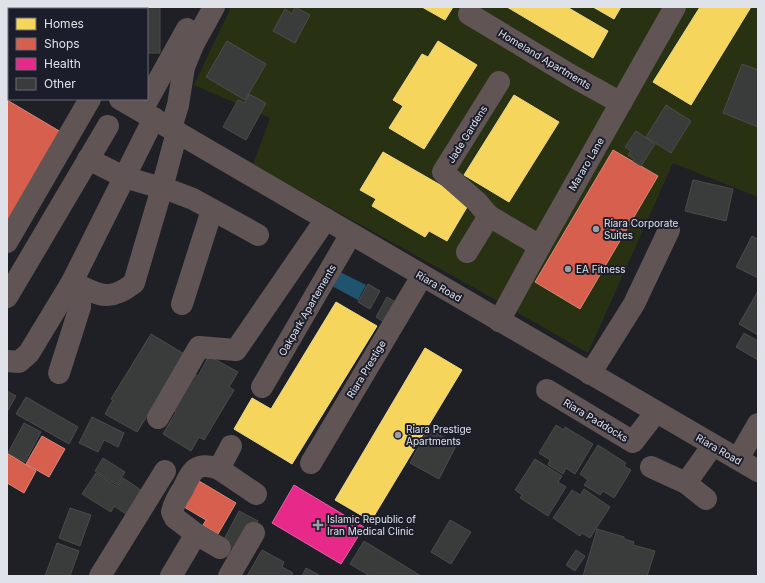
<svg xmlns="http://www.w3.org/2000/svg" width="765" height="583" viewBox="0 0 765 583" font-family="Inter,sans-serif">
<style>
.green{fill:#283213}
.water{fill:#1f536e}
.homes{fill:#f6d55c;stroke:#efd987}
.shops{fill:#d6604d;stroke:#d9877c}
.health{fill:#e7298a;stroke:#e560a7}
.building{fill:#3a3b3b;stroke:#4c4b4b}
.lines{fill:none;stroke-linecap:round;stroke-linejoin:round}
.minor{stroke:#605455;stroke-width:22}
.poi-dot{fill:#9c9ea5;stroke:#1b1e2a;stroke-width:1.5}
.labels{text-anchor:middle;stroke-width:4;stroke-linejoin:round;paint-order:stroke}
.street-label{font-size:10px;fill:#e0e2ea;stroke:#1b1e2a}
.poi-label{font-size:10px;fill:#e0e2ea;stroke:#1b1e2a;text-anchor:start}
</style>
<rect width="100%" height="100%" fill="#1e2026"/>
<polygon class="green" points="231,7 758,7 758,197 673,163 588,353 487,295 253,165 270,118 194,85"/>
<polygon class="water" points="340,272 366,285 358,300 332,286"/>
<g class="homes">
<polygon points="422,7 453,7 445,20"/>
<polygon points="507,7 567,7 608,31 593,58"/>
<polygon points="593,7 621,7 614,19"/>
<polygon points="700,7 751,7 691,105 653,82"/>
<polygon points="438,41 477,65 424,149 389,128 403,106 393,100 422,54 428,57"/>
<polygon points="514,95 559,122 509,202 464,175"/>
<polygon points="383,152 470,202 447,241 429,231 425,237 372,206 376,199 360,190"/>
<polygon points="336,302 377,326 292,464 234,429 252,398 271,409"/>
<polygon points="425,348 462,370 371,521 335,500"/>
</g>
<g class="shops">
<polygon points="7,100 66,135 7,235"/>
<polygon points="613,150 658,176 580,309 535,282"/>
<polygon points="42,436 65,449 49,477 26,464"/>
<polygon points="7,453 36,471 24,493 7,483"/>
<polygon points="194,478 236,503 218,534 203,525 206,520 179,504"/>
</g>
<polygon class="health" points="294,485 364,527 341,564 272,523"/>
<g class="building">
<polygon points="122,7 160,7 160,53 147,53 147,9 122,9"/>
<polygon points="295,7 310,15 295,43 273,31 285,9 292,14"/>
<polygon points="227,41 266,64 245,100 206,77"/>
<polygon points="742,64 758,70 758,127 723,113"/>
<polygon points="249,94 266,103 246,140 223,127 238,100 245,103"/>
<polygon points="666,105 691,121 671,153 646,137"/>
<polygon points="636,131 655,144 641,166 633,161 634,159 628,155 631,151 625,147"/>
<polygon points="693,180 733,189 726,221 685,211"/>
<polygon points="752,236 758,239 758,278 736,267"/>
<polygon points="368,284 380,291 370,309 358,302"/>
<polygon points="758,291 758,335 739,324"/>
<polygon points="387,297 399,304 387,324 376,317"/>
<polygon points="744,333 758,341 758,360 736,347"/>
<polygon points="151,334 186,355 137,432 105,414 113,400 111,399"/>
<polygon points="209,356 238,372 229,387 234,390 204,440 199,437 191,451 163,434 176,412 170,409 191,372 198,376"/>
<polygon points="7,391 16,396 7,412"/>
<polygon points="26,397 78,427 69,444 16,414"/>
<polygon points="92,417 124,433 118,447 104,440 98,452 79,443"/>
<polygon points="24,423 41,432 25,462 8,453"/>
<polygon points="556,425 564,430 565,427 593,444 575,474 566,468 563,474 548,465 550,460 539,453"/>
<polygon points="428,429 457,444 439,479 410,463"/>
<polygon points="598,445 626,463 624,466 631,470 614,498 603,491 600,495 584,485 588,480 580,474"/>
<polygon points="103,458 125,472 117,485 95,471"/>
<polygon points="535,459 562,476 558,482 566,487 548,516 520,498 522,495 515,490"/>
<polygon points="96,473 117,487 123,478 144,492 129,516 114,506 111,512 82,494"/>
<polygon points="584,489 610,507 590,538 582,533 580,536 553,518 572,490 580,495"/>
<polygon points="70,508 91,515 80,546 59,538"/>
<polygon points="239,511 258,521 241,553 222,543"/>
<polygon points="450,520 471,532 451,564 431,552"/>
<polygon points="597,529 624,537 624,539 634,542 633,545 655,551 647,576 583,576"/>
<polygon points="364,541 421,576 370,576 350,564"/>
<polygon points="57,543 79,551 70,576 45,576"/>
<polygon points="262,550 284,562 282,567 293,573 291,576 247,576"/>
<polygon points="576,550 585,556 575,571 566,565"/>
<polygon points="306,568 319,575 319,576 302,576"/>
</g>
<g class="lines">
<g class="minor">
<polyline points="23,9 24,7"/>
<polyline points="46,9 47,7"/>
<polyline points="469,14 572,76 621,103"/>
<polyline points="7,32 9,33"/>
<polyline points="7,68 9,69"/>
<polyline points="499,82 443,172 477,202 489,216 540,246"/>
<polyline points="120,99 758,471"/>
<polyline points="142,110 187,29"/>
<polyline points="171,128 178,105 184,67 193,45 214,7"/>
<polyline points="88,159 124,177 172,191 193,199 258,235"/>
<polyline points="7,242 90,99"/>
<polyline points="467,252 489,216"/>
<path d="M72,282C99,295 109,303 134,283L162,188L177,132"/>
<polyline points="7,297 108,126"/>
<polyline points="182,304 212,210"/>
<polyline points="499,321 540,246 675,7"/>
<polyline points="7,361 19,362 29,353 72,282 154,118"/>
<polyline points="59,373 80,307 80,294 72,282"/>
<polyline points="590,374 634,304 669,230"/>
<polyline points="262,387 351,234"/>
<polyline points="547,390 633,442 656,412"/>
<polyline points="158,418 199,347 236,350 326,219"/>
<polyline points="738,459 758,424"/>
<polyline points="311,463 422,276"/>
<polyline points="651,467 686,483 706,499"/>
<polyline points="219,469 256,494"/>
<polyline points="686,483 713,445"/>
<polyline points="196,534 220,548"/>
<polyline points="100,576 165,471"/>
<path d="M171,576L196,534L175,518L172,512C174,504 178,496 183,489C192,470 196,461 219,469L231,446"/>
<polyline points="229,576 254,533"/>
</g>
</g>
<g class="poi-dot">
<circle cx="596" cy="229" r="4"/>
<circle cx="568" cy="269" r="4"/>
<circle cx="398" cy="435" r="4"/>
<path d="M316 519h4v4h4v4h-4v4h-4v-4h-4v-4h4z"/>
</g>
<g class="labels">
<g class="street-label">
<text transform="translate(545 59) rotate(31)" y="4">Homeland Apartments</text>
<text transform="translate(467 134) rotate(-58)" y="4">Jade Gardens</text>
<text transform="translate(586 164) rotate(-60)" y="4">Mararo Lane</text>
<text transform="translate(439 286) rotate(30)" y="4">Riara Road</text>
<text transform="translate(307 310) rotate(-60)" y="4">Oakpark Apartements</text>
<text transform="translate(366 369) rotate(-59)" y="4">Riara Prestige</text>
<text transform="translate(596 420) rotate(31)" y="4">Riara Paddocks</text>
<text transform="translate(719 449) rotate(30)" y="4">Riara Road</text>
</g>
<g class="poi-label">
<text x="604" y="227">Riara Corporate<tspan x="604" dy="12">Suites</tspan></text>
<text x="576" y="273">EA Fitness</text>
<text x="406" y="433">Riara Prestige<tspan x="406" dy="12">Apartments</tspan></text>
<text x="327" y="523">Islamic Republic of<tspan x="327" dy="12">Iran Medical Clinic</tspan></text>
</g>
</g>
<rect width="765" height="583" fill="none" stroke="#e0e2ea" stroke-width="16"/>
<rect x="8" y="8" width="140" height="92" fill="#1b1e2a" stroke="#6a6c77"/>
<rect x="16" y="18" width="20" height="12" fill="#f6d55c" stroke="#6a6c77"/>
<text x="44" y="28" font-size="12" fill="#e0e2ea">Homes</text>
<rect x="16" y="38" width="20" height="12" fill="#d6604d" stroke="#6a6c77"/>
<text x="44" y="48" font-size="12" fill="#e0e2ea">Shops</text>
<rect x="16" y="58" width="20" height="12" fill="#e7298a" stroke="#6a6c77"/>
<text x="44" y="68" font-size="12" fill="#e0e2ea">Health</text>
<rect x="16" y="78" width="20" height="12" fill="#3a3b3b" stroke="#6a6c77"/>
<text x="44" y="88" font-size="12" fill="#e0e2ea">Other</text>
</svg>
